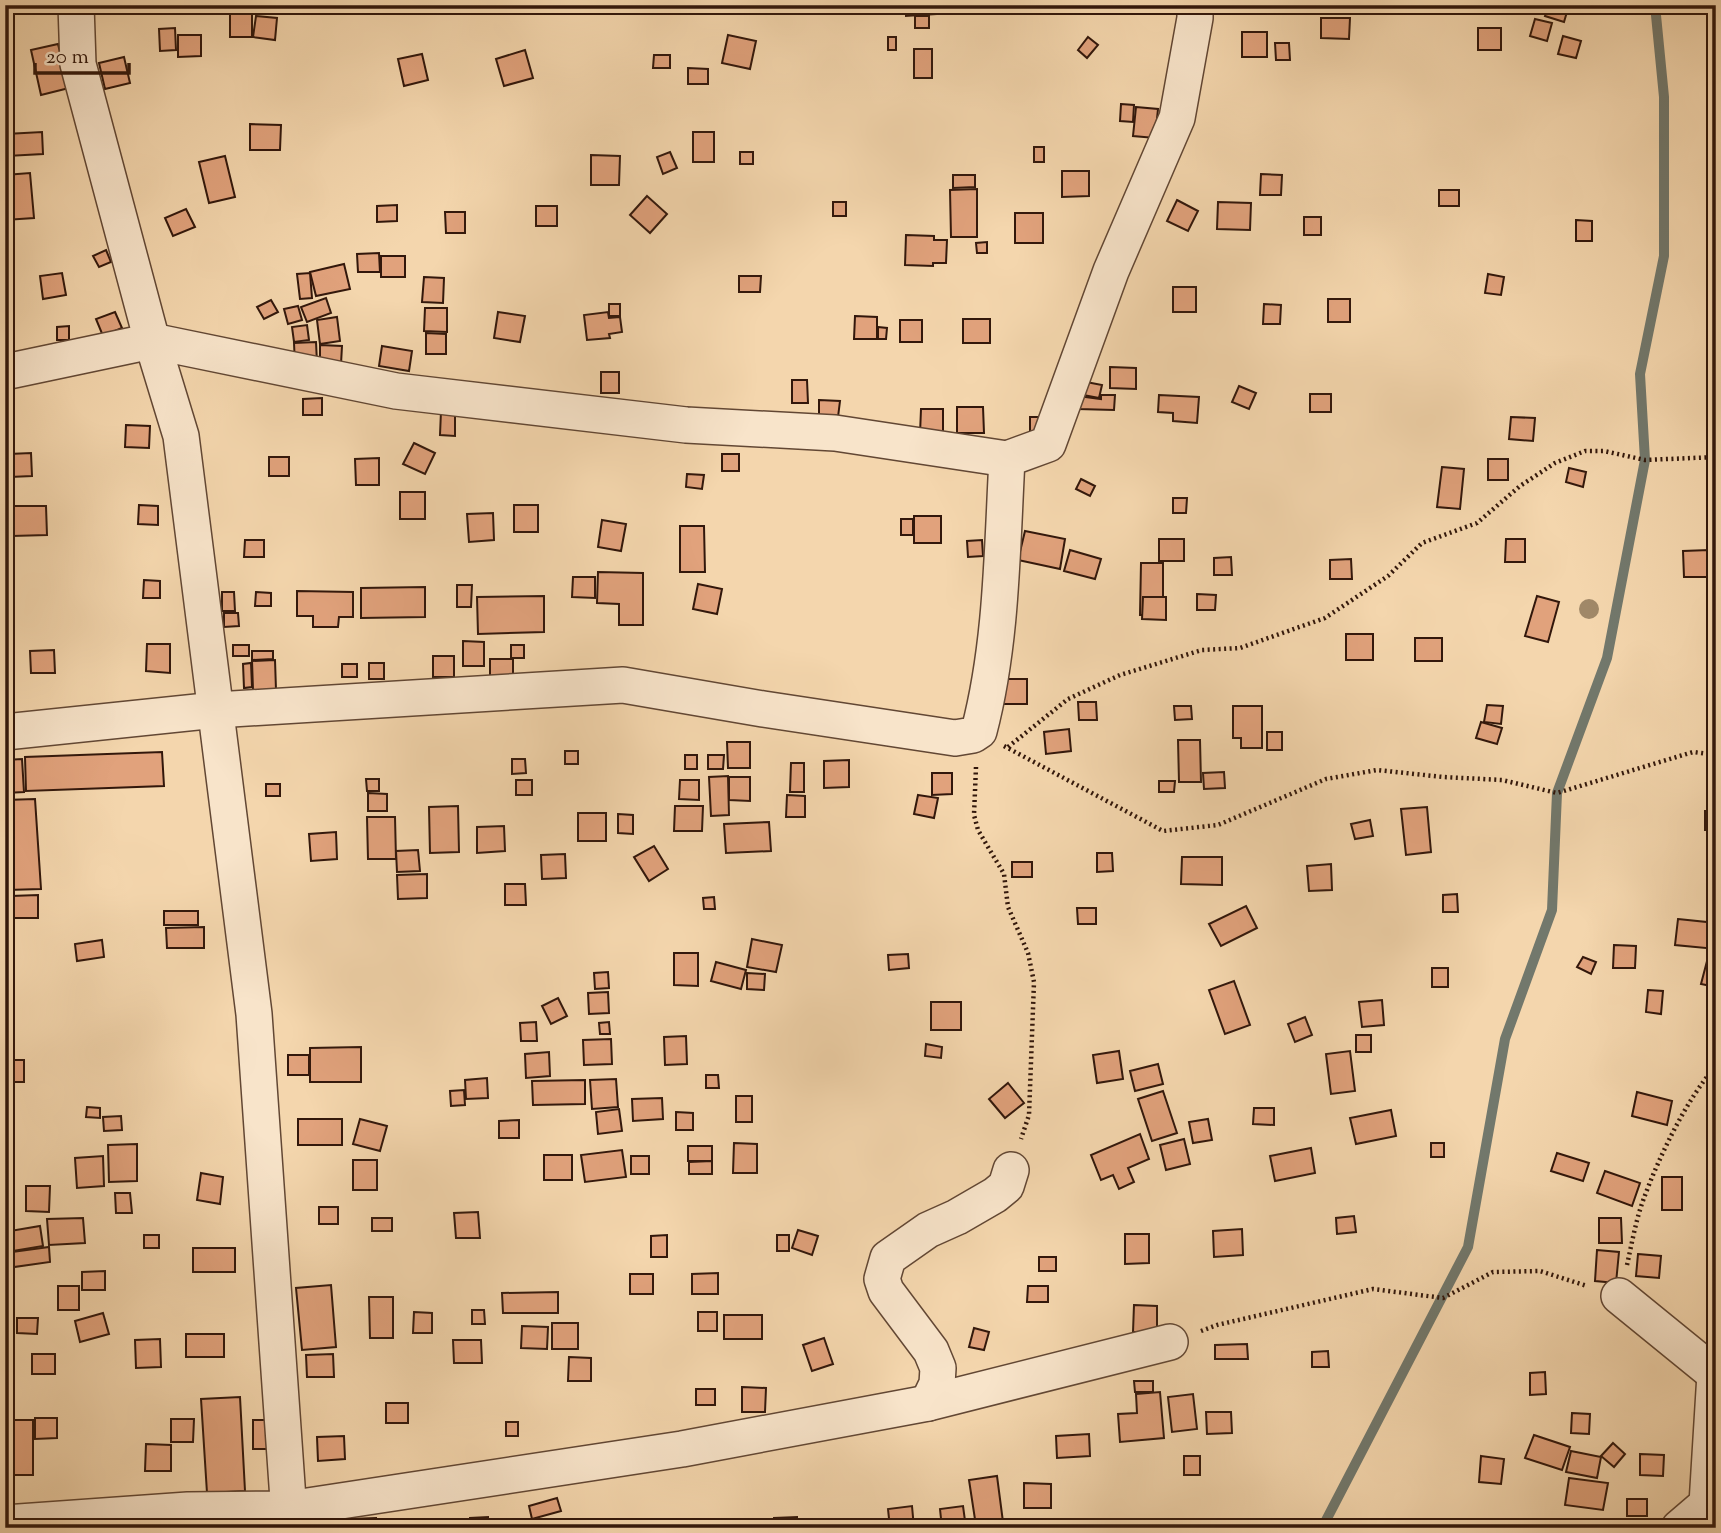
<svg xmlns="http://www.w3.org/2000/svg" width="1721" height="1533" viewBox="0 0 1721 1533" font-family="'Sorts Mill Goudy',serif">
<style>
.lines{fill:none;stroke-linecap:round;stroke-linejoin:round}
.stream{stroke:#72786c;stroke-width:10}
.building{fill:#e1a27c;stroke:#32170b;stroke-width:2}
.minor-casing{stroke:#624734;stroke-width:38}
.path{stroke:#32170b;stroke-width:4.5;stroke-dasharray:2 3.5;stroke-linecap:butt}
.minor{stroke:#f8e4ca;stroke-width:35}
.tree{fill:#a08868}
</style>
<rect width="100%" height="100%" fill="#f4d6ad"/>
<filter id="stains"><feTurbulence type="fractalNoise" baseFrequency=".00286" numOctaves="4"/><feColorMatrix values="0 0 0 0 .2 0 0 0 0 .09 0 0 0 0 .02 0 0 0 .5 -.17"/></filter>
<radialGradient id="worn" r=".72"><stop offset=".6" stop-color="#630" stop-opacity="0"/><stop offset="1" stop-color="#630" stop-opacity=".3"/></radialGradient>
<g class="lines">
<polyline class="stream" points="1322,1528 1468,1247 1505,1039 1552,910 1557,793 1607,658 1645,460 1640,374 1664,256 1664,97 1655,5"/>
</g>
<g class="building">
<polygon points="906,5 936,5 936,14 906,16"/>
<polygon points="1549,5 1569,5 1564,22 1545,16"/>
<rect x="230" y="13" width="22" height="24"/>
<polygon points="256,16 277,18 275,40 253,37"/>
<rect x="915" y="16" width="14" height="12"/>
<polygon points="1321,18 1350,18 1349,39 1321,38"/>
<polygon points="1535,19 1552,23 1547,41 1530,36"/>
<polygon points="175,28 176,50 160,51 159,29"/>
<rect x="1478" y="28" width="23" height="22"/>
<rect x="1242" y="32" width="25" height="25"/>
<polygon points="178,35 201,35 201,56 178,57"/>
<polygon points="728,35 756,41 750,69 722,63"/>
<polygon points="1563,36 1581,41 1576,58 1558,54"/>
<rect x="888" y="37" width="8" height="13"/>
<polygon points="1088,37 1098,45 1087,58 1078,50"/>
<polygon points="1275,43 1289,43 1290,60 1276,60"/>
<polygon points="58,44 69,88 41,95 31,50"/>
<rect x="914" y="49" width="18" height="29"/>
<polygon points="525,50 533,78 504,86 496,59"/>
<polygon points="422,54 428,80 404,86 398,59"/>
<polygon points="654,55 670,55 670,68 653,68"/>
<polygon points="124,57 130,83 105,89 99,63"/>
<polygon points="688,68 708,69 708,84 688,84"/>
<polygon points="1121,104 1134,105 1133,122 1120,121"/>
<polygon points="1136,107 1158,109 1155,138 1133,136"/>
<polygon points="250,124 281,125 280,150 250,150"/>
<polygon points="42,132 43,154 7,156 6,134"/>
<rect x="693" y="132" width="21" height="30"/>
<rect x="1034" y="147" width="10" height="15"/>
<polygon points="670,152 677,168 663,174 657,157"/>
<rect x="740" y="152" width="13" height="12"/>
<polygon points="591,155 620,156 619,185 591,185"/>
<polygon points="225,156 235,197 209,203 199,162"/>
<polygon points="1062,171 1089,171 1089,196 1062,197"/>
<polygon points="30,173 34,218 5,220 5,175"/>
<polygon points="1261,174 1282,175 1281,195 1260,195"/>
<polygon points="953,175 975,175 975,187 953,188"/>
<polygon points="977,189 977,237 951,237 950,190"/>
<rect x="1439" y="190" width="20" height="16"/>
<polygon points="647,196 667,214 650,233 630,215"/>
<polygon points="1177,200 1198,211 1188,231 1167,221"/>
<rect x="833" y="202" width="13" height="14"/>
<polygon points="1218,202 1251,203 1250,230 1217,229"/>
<polygon points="397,205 397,221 377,222 377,206"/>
<rect x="536" y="206" width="21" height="20"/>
<polygon points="186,209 195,227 173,236 165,218"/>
<polygon points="445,212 465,212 465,233 446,233"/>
<rect x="1015" y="213" width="28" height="30"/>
<rect x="1304" y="217" width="17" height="18"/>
<polygon points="1576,220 1592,221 1592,241 1576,241"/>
<polygon points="906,235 934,236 934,240 947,240 946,263 933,263 933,266 905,265"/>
<polygon points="987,242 987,253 977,253 976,243"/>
<polygon points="106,250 111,262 99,267 93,256"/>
<polygon points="379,253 380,272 358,272 357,254"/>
<rect x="381" y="256" width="24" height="21"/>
<polygon points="344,264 350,289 316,296 310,272"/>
<polygon points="62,273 66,295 43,299 40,276"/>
<polygon points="310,273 312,298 300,299 297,274"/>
<polygon points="1488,274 1504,277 1501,295 1485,293"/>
<polygon points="739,276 761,276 760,292 739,292"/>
<polygon points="424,277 444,278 443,303 422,302"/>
<rect x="1173" y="287" width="23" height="25"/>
<polygon points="326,298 331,313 307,322 301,307"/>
<rect x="1328" y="299" width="22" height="23"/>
<polygon points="271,300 278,312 264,319 257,307"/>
<rect x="609" y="304" width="11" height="12"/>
<polygon points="1264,304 1281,305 1280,324 1263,324"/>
<polygon points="298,306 302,320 288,324 284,309"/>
<polygon points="425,308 447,308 447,332 424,331"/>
<polygon points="115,312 122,328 103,336 96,319"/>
<polygon points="498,312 525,316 520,342 494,338"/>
<polygon points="608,312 609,318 620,317 622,332 609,334 610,338 587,340 584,315"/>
<polygon points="855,316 877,317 877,339 854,339"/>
<polygon points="337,317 340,341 320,344 317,320"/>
<rect x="963" y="319" width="27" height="24"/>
<rect x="900" y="320" width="22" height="22"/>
<polygon points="307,325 309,340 294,342 292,327"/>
<polygon points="69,326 69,340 57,340 57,327"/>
<polygon points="878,327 887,328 886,339 878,339"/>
<polygon points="426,333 446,334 446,354 426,354"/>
<polygon points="316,342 317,363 295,365 294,343"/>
<polygon points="320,345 342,346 341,364 320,363"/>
<polygon points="382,346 412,351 409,371 379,366"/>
<polygon points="1110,367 1136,368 1136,389 1110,388"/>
<rect x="601" y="372" width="18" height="21"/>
<polygon points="792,380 807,380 808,403 792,403"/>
<polygon points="1081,381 1102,385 1099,398 1078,394"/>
<polygon points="1239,386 1256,393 1249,409 1232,402"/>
<rect x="1310" y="394" width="21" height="18"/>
<polygon points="1101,395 1115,395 1114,410 1078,409 1078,396 1101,399"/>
<polygon points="1159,395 1199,397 1197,423 1173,421 1173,413 1158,412"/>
<polygon points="322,398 322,415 303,415 303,399"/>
<polygon points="819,400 840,401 838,417 819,417"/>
<polygon points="957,407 983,407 984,433 957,433"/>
<polygon points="921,409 943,409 943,435 920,434"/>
<polygon points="441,411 455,411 455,436 440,435"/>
<rect x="1030" y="417" width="11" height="14"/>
<polygon points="1511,417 1535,418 1533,441 1509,439"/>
<polygon points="126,425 150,426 149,448 125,447"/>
<polygon points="414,443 435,453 425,474 403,464"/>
<polygon points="31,453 32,476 10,477 9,454"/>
<rect x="722" y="454" width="17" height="17"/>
<rect x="269" y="457" width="20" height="19"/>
<polygon points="379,458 379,485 356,485 355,459"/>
<rect x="1488" y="459" width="20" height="21"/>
<polygon points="1442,467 1464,469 1460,509 1437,507"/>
<polygon points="1569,468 1586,472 1583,487 1566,482"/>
<polygon points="687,474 704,475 702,489 686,487"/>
<polygon points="1081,479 1095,486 1090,496 1076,489"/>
<rect x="400" y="492" width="25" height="27"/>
<polygon points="1173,498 1187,498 1186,513 1173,513"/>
<polygon points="139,505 158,506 158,525 138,524"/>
<rect x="514" y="505" width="24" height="27"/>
<polygon points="11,506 46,506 47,535 12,536"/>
<polygon points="493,513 494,540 469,542 467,514"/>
<rect x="914" y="516" width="27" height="27"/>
<rect x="901" y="519" width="12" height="16"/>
<polygon points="602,520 626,524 621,551 598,547"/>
<polygon points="680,526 704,526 705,572 680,572"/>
<polygon points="1025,531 1065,539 1060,569 1018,560"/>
<rect x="1159" y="539" width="25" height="22"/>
<polygon points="1506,539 1525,539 1525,562 1505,562"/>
<polygon points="245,540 264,540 264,557 244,557"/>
<polygon points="982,540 983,556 968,557 967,541"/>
<polygon points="1070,550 1101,559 1095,579 1064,571"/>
<polygon points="1709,550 1709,577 1684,577 1683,551"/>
<polygon points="1231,557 1232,575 1214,575 1214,558"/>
<polygon points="1351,559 1352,579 1330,579 1330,560"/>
<polygon points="1141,563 1163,563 1163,615 1140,615"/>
<polygon points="598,572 643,573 643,625 619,625 619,604 597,603"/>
<polygon points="573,577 595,577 595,598 572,597"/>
<polygon points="144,580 160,581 160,598 143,598"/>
<polygon points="698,584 722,589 717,614 693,609"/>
<polygon points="457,585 472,585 471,607 457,607"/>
<polygon points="425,587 425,617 361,618 361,588"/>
<polygon points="297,591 353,592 353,617 339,617 338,627 313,627 313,616 297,616"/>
<polygon points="222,592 234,592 235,611 222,611"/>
<polygon points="256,592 271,593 271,606 255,606"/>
<polygon points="1197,594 1216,595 1215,610 1197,610"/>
<polygon points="544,596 544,632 478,634 477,597"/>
<polygon points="1537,596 1559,602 1548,642 1525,636"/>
<polygon points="1143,597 1166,597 1166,620 1142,619"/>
<polygon points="224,613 238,613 239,626 224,627"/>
<rect x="1346" y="634" width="27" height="26"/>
<rect x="1415" y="638" width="27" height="23"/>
<polygon points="463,641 484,642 484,666 463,666"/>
<polygon points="147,644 170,644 170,673 146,671"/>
<rect x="233" y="645" width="16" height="11"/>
<rect x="511" y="645" width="13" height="13"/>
<polygon points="54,650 55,673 31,673 30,651"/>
<polygon points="252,651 273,651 273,659 252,660"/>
<rect x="433" y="656" width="21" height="21"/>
<rect x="490" y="659" width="23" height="20"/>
<polygon points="275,660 276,690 253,690 252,661"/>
<polygon points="251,663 252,687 244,688 243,664"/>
<rect x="369" y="663" width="15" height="16"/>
<rect x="342" y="664" width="15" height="13"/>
<rect x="998" y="679" width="29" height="25"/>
<polygon points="1078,702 1096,702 1097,720 1079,720"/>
<polygon points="1487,705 1503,706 1501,724 1484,722"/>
<polygon points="1174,706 1191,706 1192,719 1175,720"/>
<polygon points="1233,706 1262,706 1262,748 1241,748 1241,738 1233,738"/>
<polygon points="1481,722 1502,728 1497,744 1476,738"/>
<polygon points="1069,729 1071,751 1046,754 1044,732"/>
<rect x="1267" y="732" width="15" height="18"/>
<polygon points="1178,740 1200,740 1201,782 1179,782"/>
<polygon points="727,742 750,742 750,768 728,768"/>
<rect x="565" y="751" width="13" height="13"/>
<polygon points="162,752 164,786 26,791 25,757"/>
<rect x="685" y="755" width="12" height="14"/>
<polygon points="708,755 724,755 723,769 708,769"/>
<polygon points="22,759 24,792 5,793 5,760"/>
<polygon points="512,759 525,759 526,773 512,774"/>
<polygon points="849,760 849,787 824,788 824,761"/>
<polygon points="791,763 804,763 804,792 790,792"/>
<polygon points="1224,772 1225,788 1204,789 1203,773"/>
<polygon points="932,773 952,773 952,794 932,795"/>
<polygon points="728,776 729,815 711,816 709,777"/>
<polygon points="729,777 750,777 750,801 729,800"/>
<polygon points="366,779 379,779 379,791 367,791"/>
<rect x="516" y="780" width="16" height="15"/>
<polygon points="680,780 699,780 699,800 679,799"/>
<polygon points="1159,781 1175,781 1174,792 1159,792"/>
<rect x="266" y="784" width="14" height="12"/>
<polygon points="368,793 387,794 387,811 368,811"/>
<polygon points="787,795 805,796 805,817 786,817"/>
<polygon points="918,795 938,798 934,818 914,814"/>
<polygon points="35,799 41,889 7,890 5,800"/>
<polygon points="458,806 459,852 430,853 429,807"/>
<polygon points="675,806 703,806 702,831 674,831"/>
<polygon points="1427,807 1431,852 1406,855 1401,809"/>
<rect x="1705" y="811" width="11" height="19"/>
<rect x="578" y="813" width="28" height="28"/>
<polygon points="618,814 633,815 633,834 618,833"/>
<polygon points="367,817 395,817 396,859 368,859"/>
<polygon points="1370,820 1373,836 1355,839 1351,824"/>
<polygon points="769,822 771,851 726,853 724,824"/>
<polygon points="504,826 505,851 477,853 477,827"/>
<polygon points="336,832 337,859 311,861 309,834"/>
<polygon points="654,846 668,869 649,881 634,857"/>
<polygon points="418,850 420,871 397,872 396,851"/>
<polygon points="1097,853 1112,853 1113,871 1097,872"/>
<polygon points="565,854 566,878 542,879 541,855"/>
<polygon points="1182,857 1222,857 1222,885 1181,884"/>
<rect x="1012" y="862" width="20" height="15"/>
<polygon points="1331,864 1332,890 1309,891 1307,866"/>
<polygon points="427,874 427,898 398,899 397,875"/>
<polygon points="505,884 525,884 526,905 505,905"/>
<polygon points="1457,894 1458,912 1443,912 1443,895"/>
<polygon points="38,895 38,918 12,918 11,896"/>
<polygon points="714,897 715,909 704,909 703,898"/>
<polygon points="1246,906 1257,928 1221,946 1209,924"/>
<polygon points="1077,908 1096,908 1096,924 1078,924"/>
<rect x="164" y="911" width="34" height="14"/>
<polygon points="1678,919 1716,923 1716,949 1675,945"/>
<polygon points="204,927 204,948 167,948 166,928"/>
<polygon points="752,939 782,945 776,972 747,967"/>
<polygon points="102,940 104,957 77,961 75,944"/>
<polygon points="1614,945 1636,946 1635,968 1613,968"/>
<polygon points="674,953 698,953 698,986 674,985"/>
<polygon points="908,954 909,968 889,970 888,955"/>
<polygon points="1583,957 1596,962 1591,974 1577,967"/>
<polygon points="1707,961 1716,962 1716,987 1701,984"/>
<polygon points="716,962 746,970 741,989 711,981"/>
<rect x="1432" y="968" width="16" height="19"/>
<polygon points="608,972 609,988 595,989 594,973"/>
<polygon points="747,973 765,974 764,990 747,989"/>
<polygon points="1234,981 1250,1025 1225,1034 1209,990"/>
<polygon points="1648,990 1663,991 1661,1014 1646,1012"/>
<polygon points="608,992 609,1013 589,1014 588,993"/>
<polygon points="558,998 567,1016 551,1024 542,1006"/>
<polygon points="1382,1000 1384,1025 1362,1027 1359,1002"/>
<rect x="931" y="1002" width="30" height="28"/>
<polygon points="1305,1017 1312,1035 1295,1042 1288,1024"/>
<polygon points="536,1022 537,1041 521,1041 520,1023"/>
<polygon points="609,1022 610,1034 600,1034 599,1023"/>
<rect x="1356" y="1035" width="15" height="17"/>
<polygon points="686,1036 687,1064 665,1065 664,1037"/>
<polygon points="611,1039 612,1064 584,1065 583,1040"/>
<polygon points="926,1044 942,1047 941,1058 925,1056"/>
<polygon points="361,1047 361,1082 310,1082 310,1048"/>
<polygon points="1119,1051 1123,1079 1097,1083 1093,1055"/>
<polygon points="1350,1051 1355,1091 1331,1094 1326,1054"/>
<polygon points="549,1052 550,1076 526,1078 525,1054"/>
<rect x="288" y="1055" width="21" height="20"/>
<rect x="5" y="1060" width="19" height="22"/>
<polygon points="1158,1064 1163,1084 1135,1091 1130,1071"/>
<polygon points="706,1075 718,1075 719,1088 706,1088"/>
<polygon points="487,1078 488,1098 466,1099 465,1080"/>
<polygon points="616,1079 618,1107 592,1109 590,1080"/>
<polygon points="585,1080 585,1104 533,1105 532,1081"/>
<polygon points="1008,1083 1024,1103 1005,1118 989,1099"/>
<polygon points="464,1090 465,1105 451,1106 450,1091"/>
<polygon points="1163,1091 1177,1133 1152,1141 1138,1099"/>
<polygon points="1637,1092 1672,1101 1667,1125 1632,1116"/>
<rect x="736" y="1096" width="16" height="26"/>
<polygon points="662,1098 663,1119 633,1121 632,1099"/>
<polygon points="87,1107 100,1108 100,1118 86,1117"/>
<polygon points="1254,1108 1274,1108 1274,1125 1253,1124"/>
<polygon points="619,1109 622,1131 598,1134 596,1112"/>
<polygon points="1391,1110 1396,1136 1356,1144 1350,1118"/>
<polygon points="676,1112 693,1113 693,1130 676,1130"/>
<polygon points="121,1116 122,1130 104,1131 103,1117"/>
<rect x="298" y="1119" width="44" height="26"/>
<polygon points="360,1119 387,1126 380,1151 353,1144"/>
<polygon points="1208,1119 1212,1140 1193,1143 1189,1122"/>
<polygon points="519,1120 519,1138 499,1138 499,1121"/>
<polygon points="1140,1134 1149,1159 1128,1168 1134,1182 1119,1189 1113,1175 1101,1180 1091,1155"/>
<polygon points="1184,1139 1190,1164 1166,1170 1160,1145"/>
<polygon points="734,1143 757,1144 757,1173 733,1173"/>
<rect x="1431" y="1143" width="13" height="14"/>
<polygon points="137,1144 137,1181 109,1182 108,1145"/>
<rect x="688" y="1146" width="24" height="15"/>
<polygon points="1311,1148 1315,1173 1275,1181 1270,1156"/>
<polygon points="622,1150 626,1177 585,1182 581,1155"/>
<polygon points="1557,1153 1589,1163 1583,1181 1551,1171"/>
<rect x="544" y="1155" width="28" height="25"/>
<polygon points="103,1156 104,1186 77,1188 75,1158"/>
<rect x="631" y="1156" width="18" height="18"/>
<rect x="353" y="1160" width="24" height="30"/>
<polygon points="712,1161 712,1174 689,1174 689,1162"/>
<polygon points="1605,1171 1640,1183 1632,1206 1597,1193"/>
<polygon points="201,1173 223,1177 220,1204 197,1200"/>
<rect x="1662" y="1177" width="20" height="33"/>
<polygon points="26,1186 50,1186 49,1212 26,1211"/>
<polygon points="115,1193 130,1193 132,1213 116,1213"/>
<rect x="319" y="1207" width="19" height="17"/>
<polygon points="478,1212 480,1238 456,1238 454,1213"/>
<polygon points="1354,1216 1356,1232 1337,1234 1336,1218"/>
<polygon points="83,1218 85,1243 49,1245 47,1219"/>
<rect x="372" y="1218" width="20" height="13"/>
<polygon points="1599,1218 1621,1218 1622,1243 1599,1243"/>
<polygon points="40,1226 43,1246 13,1251 10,1231"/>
<polygon points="1242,1229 1243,1255 1214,1257 1213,1231"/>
<polygon points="798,1230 818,1236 812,1255 792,1248"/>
<polygon points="1125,1234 1149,1234 1149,1263 1125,1264"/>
<rect x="144" y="1235" width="15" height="13"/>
<polygon points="667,1235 667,1257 651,1257 651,1236"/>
<rect x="777" y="1235" width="12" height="16"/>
<polygon points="49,1247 50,1262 14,1267 12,1252"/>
<rect x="193" y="1248" width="42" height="24"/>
<polygon points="1597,1250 1619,1252 1616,1283 1595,1281"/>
<polygon points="1638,1254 1661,1256 1659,1278 1636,1276"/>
<rect x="1039" y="1257" width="17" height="14"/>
<polygon points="105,1271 105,1290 82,1290 82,1272"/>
<polygon points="718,1273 718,1294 692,1294 692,1274"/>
<rect x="630" y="1274" width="23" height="20"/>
<polygon points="331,1285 336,1347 302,1350 296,1288"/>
<rect x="58" y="1286" width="21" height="24"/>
<polygon points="1028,1286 1048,1286 1048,1302 1027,1302"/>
<polygon points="558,1292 558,1313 503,1313 502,1293"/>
<polygon points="369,1297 393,1297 393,1338 370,1338"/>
<polygon points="1134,1305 1157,1306 1157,1332 1133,1332"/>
<polygon points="472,1310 484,1310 485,1324 472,1324"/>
<polygon points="414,1312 432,1313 432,1333 413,1333"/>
<rect x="698" y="1312" width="19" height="19"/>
<polygon points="103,1313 109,1334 80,1342 75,1321"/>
<rect x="724" y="1315" width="38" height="24"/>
<polygon points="17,1318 38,1318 37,1334 17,1333"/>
<rect x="552" y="1323" width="26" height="26"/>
<polygon points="522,1326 548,1327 547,1349 521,1348"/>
<polygon points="974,1328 989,1332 984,1350 969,1347"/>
<rect x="186" y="1334" width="38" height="23"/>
<polygon points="824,1338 833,1364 812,1371 803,1345"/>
<polygon points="160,1339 161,1367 136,1368 135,1340"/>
<polygon points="453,1340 481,1340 482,1363 454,1363"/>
<polygon points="1247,1344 1248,1359 1215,1359 1215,1345"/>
<polygon points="1328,1351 1329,1367 1312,1367 1312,1352"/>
<rect x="32" y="1354" width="23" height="20"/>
<polygon points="333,1354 334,1377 307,1377 306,1355"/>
<polygon points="569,1357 591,1358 591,1381 568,1381"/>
<polygon points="1545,1372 1546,1394 1530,1395 1530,1373"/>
<polygon points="1134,1381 1153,1381 1153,1392 1135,1392"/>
<polygon points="742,1387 766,1388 765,1412 742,1412"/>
<rect x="696" y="1389" width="19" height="16"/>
<polygon points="1160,1392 1164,1438 1120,1442 1118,1414 1137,1413 1136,1394"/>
<polygon points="1193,1394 1197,1429 1172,1432 1168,1397"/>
<polygon points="240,1397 245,1491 207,1493 201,1399"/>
<rect x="386" y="1403" width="22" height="20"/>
<polygon points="1206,1412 1231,1412 1232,1433 1207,1434"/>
<polygon points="1572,1413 1590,1414 1589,1434 1571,1433"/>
<polygon points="35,1418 57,1418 57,1438 35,1439"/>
<polygon points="171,1419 194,1419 193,1442 171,1442"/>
<rect x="5" y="1420" width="28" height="55"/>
<rect x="253" y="1420" width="16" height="29"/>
<rect x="506" y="1422" width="12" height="14"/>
<polygon points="1089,1434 1090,1456 1057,1458 1056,1436"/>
<polygon points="1534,1435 1570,1447 1562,1470 1525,1458"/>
<polygon points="344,1436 345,1459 318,1461 317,1437"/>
<polygon points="1613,1443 1625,1454 1614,1467 1601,1456"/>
<polygon points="146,1444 171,1445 171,1471 145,1471"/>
<polygon points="1571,1451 1601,1457 1597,1478 1566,1472"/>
<polygon points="1640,1454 1664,1455 1663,1476 1640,1475"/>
<rect x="1184" y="1456" width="16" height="19"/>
<polygon points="1481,1456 1504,1459 1501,1484 1479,1482"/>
<polygon points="997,1476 1003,1522 976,1526 969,1480"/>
<polygon points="1569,1478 1608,1483 1603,1510 1565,1505"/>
<polygon points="1024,1483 1051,1484 1051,1508 1024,1508"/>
<polygon points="557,1498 561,1511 532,1519 529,1506"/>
<rect x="1627" y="1499" width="20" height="17"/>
<polygon points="912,1506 914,1528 890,1528 888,1509"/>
<polygon points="963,1506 966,1528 942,1528 940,1509"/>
<polygon points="488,1517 488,1528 470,1528 470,1518"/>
<polygon points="797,1517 797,1524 819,1523 819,1528 774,1528 774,1518"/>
<polygon points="376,1518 376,1528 325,1528 325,1520"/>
</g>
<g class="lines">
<defs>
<g id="minor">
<polyline points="76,5 78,64 152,341 181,436 254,1014 290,1528"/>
<polyline points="5,372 152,341 396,391 686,425 835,433 1007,459"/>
<path d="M5,732L216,710L623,685L763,709L955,738L973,735L979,731C1002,643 1002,550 1007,459L1048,444L1111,271L1177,118L1195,18V5"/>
<polyline points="1619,1296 1716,1375"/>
<polyline points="928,1403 937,1384 938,1368 931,1351 886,1291 882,1279 888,1258 928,1230 957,1217 995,1195 1006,1186 1011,1170"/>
<polyline points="5,1523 188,1510 288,1509 682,1449 928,1403 1170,1342"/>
<polyline points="1679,1528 1707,1504 1715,1374"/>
</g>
</defs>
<use href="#minor" class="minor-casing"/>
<g class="path">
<polyline points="1004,746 1163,831 1218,825 1326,779 1377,770 1443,777 1502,780 1557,793 1693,752 1716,755"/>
<polyline points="1008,747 1068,699 1120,675 1202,650 1240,648 1325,618 1388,576 1422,543 1477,523 1520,486 1555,463 1585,451 1604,451 1645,460 1716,457"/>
<polyline points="976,767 974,815 978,830 1004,874 1008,907 1028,953 1034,982 1029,1115 1021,1139"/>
<path d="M1627,1265C1632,1243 1636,1219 1644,1198C1659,1157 1687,1098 1716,1066"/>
<polyline points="1201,1331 1217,1325 1373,1289 1443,1298 1493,1272 1540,1271 1587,1286"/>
</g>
<use href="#minor" class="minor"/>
</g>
<circle class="tree" cx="1589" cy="609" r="10"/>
<rect width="1721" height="1533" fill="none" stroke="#f4d6ad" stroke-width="28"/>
<rect x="7" y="7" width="1707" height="1519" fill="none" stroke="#32170b" stroke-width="3.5"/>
<rect x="14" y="14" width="1693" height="1505" fill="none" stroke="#32170b" stroke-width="2"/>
<path d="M35 63v10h94v-10" fill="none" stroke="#32170b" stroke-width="3.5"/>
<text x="46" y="63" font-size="21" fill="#32170b" stroke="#f8e4ca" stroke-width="5" paint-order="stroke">20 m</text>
<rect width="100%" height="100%" filter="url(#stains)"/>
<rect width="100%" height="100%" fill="url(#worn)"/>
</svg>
